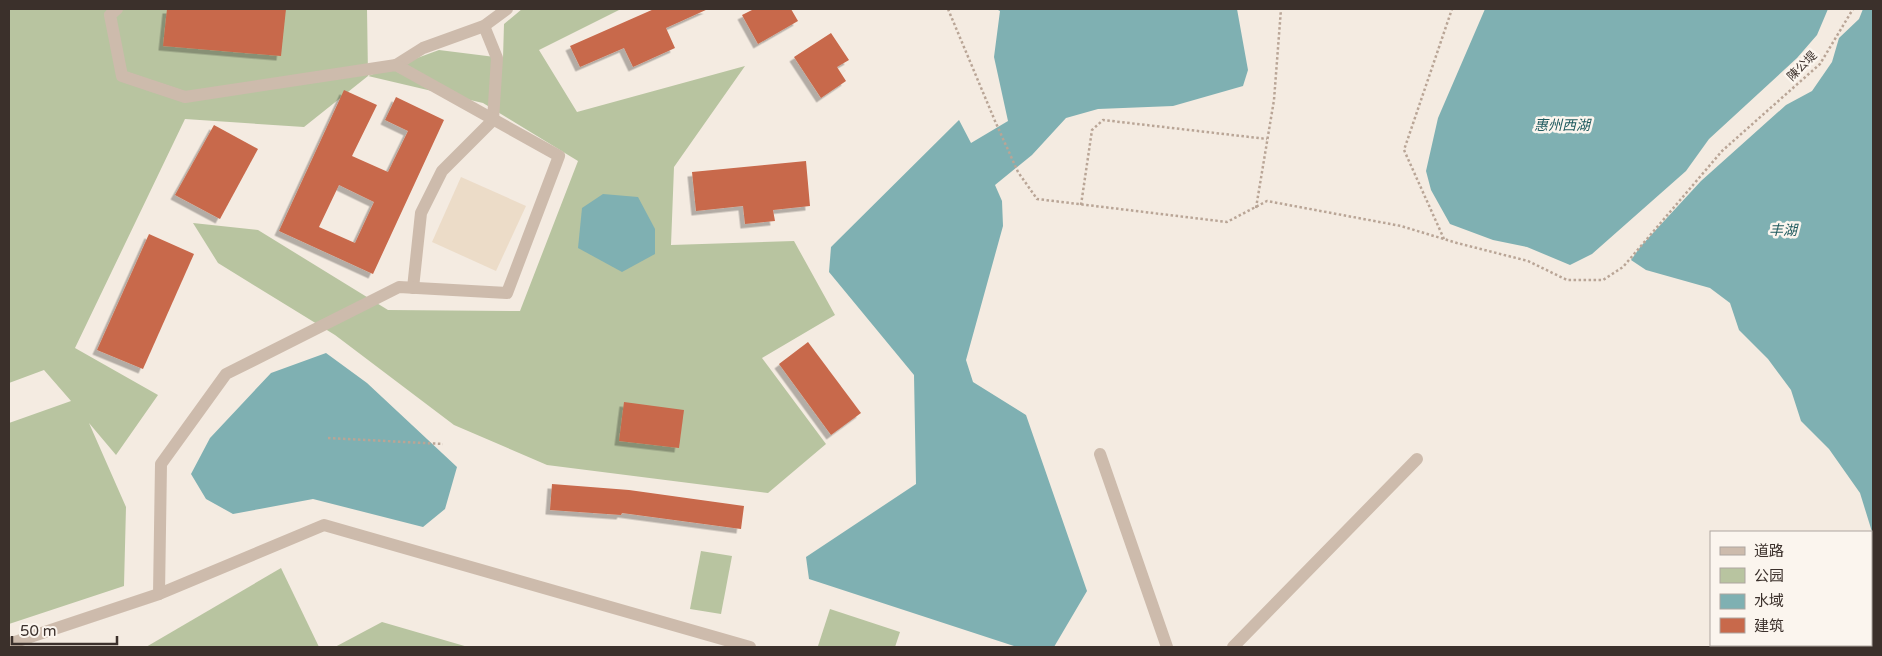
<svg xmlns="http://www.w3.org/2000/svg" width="1882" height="656" viewBox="0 0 1882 656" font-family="'Varela Round','Noto Sans SC',sans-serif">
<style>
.green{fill:#b8c4a0}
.plaza{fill:#ecdcc8}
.water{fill:#7fb0b2}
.building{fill:#c8694b;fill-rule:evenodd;filter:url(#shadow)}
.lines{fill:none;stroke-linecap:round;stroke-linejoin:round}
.path{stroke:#b9a596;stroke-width:2.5;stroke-dasharray:2.5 2.5;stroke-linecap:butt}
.minor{stroke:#cdbbac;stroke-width:12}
.labels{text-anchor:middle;stroke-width:5;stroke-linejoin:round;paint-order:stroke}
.street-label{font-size:12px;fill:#3b302b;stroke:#fbf5ee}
.water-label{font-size:14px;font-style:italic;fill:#1f5a5e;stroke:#fbf5ee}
</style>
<defs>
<filter id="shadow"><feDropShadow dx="-4.5" dy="4.5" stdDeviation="0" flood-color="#0004"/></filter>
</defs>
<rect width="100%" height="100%" fill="#f4ebe1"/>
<g class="green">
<polygon points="9,9 367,9 368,76 439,50 503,58 504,24 522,9 621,9 539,50 577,112 745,66 674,167 671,245 794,241 835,315 762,358 826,444 768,493 547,465 454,425 335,335 218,263 193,223 258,230 388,310 520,311 578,161 483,103 368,76 304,127 185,119 75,348 158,395 116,455 89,423 126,507 124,586 9,624 9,423 71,401 44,370 9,383"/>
<polygon points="701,551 732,556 721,614 690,609"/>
<polygon points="281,568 319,647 146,647"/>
<polygon points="830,609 900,632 895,647 824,647 818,646"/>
<polygon points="382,622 468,647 335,647"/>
</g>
<polygon class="plaza" points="461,177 526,206 496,271 432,242"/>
<g class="water">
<polygon points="996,9 1237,9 1248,70 1243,86 1173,106 1098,109 1066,118 1032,155 995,185 1002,201 1003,226 966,360 973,382 1026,415 1087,591 1054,647 1017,647 809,579 806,557 916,484 914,375 829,272 831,247 959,120 971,143 1008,121 994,57 1000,11"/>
<polygon points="1485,9 1828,9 1817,35 1797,58 1709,139 1686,171 1592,254 1570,265 1527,247 1493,240 1450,224 1431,190 1426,171 1438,118"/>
<polygon points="1863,9 1873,9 1873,535 1860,493 1829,449 1801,421 1791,390 1768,359 1739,330 1730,303 1710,288 1646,270 1631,260 1641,246 1701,181 1786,105 1812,91 1832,62 1839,38 1859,19"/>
<polygon points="603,194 638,197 655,229 655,254 622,272 578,248 582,208"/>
<polygon points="326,353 367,383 457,467 445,509 423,527 313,499 233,514 206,499 191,474 210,438 271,373"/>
<polygon points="1873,626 1873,647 1793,647 1797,645 1871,645 1871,628"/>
</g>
<g class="building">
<polygon points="167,9 286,9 281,56 163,46"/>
<polygon points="654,9 708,9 666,28 675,48 633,67 624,48 580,67 570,46"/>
<polygon points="754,9 791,9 798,21 758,44 742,15"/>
<polygon points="831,33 849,60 837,67 846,81 821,98 794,57"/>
<path d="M344,90L377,105L352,156L388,172L408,131L385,120L396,97L444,120L373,274L279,231ZM339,185L374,202L355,243L319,227Z"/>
<polygon points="214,125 258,149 220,219 175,195"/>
<polygon points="806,161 810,206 773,210 775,221 745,224 743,206 696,211 692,172"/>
<polygon points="149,234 194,254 143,369 97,350"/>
<polygon points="808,342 861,413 831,435 779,364"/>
<polygon points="624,402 684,410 679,448 619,441"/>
<polygon points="552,484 629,490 744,506 741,529 622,513 621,515 550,510"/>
</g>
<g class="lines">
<g class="path">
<polyline points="948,9 995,121 1018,172 1037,199 1227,222 1267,201 1401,226 1457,243 1528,261 1567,280 1603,280 1623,267 1722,151 1820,64 1853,9"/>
<polyline points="1081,205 1092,130 1103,120 1267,139"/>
<polyline points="1256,208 1274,100 1281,9"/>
<polyline points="1444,239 1404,150 1452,9"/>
<polyline points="328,438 443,444"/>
</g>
<g class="minor">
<polyline points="396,65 423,48 484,26 507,9"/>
<polyline points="413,288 421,213 442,171 493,120 497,58 484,26"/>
<polyline points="1100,454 1167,647"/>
<polyline points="159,594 324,525 750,647"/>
<polyline points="9,644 159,594 161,464 226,374 399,287 507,293 559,156 396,65 185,97 122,76 110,15 117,9"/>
<polyline points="1233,647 1417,459"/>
</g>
</g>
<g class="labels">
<g class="street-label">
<text transform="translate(1802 66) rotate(-45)" y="4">陳公堤</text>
</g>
<g class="water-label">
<text x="1562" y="130">惠州西湖</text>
<text x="1783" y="235">丰湖</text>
</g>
</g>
<rect width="1882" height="656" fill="none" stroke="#3b302b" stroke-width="20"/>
<rect x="1710" y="531" width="162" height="115" fill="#fbf5ee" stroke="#aea6a0"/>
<rect x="1720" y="547" width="25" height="8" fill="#cdbbac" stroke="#aea6a0"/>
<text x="1754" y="556" font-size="15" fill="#3b302b">道路</text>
<rect x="1720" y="568" width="25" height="15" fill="#b8c4a0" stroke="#aea6a0"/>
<text x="1754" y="581" font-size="15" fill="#3b302b">公园</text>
<rect x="1720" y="594" width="25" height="15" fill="#7fb0b2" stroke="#aea6a0"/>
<text x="1754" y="606" font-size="15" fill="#3b302b">水域</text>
<rect x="1720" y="618" width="25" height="15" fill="#c8694b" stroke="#aea6a0"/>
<text x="1754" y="631" font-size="15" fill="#3b302b">建筑</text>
<path d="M12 636v8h105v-8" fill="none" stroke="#3b302b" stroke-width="2.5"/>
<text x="20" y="636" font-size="15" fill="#3b302b" stroke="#fbf5ee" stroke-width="4" paint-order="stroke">50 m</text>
</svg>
